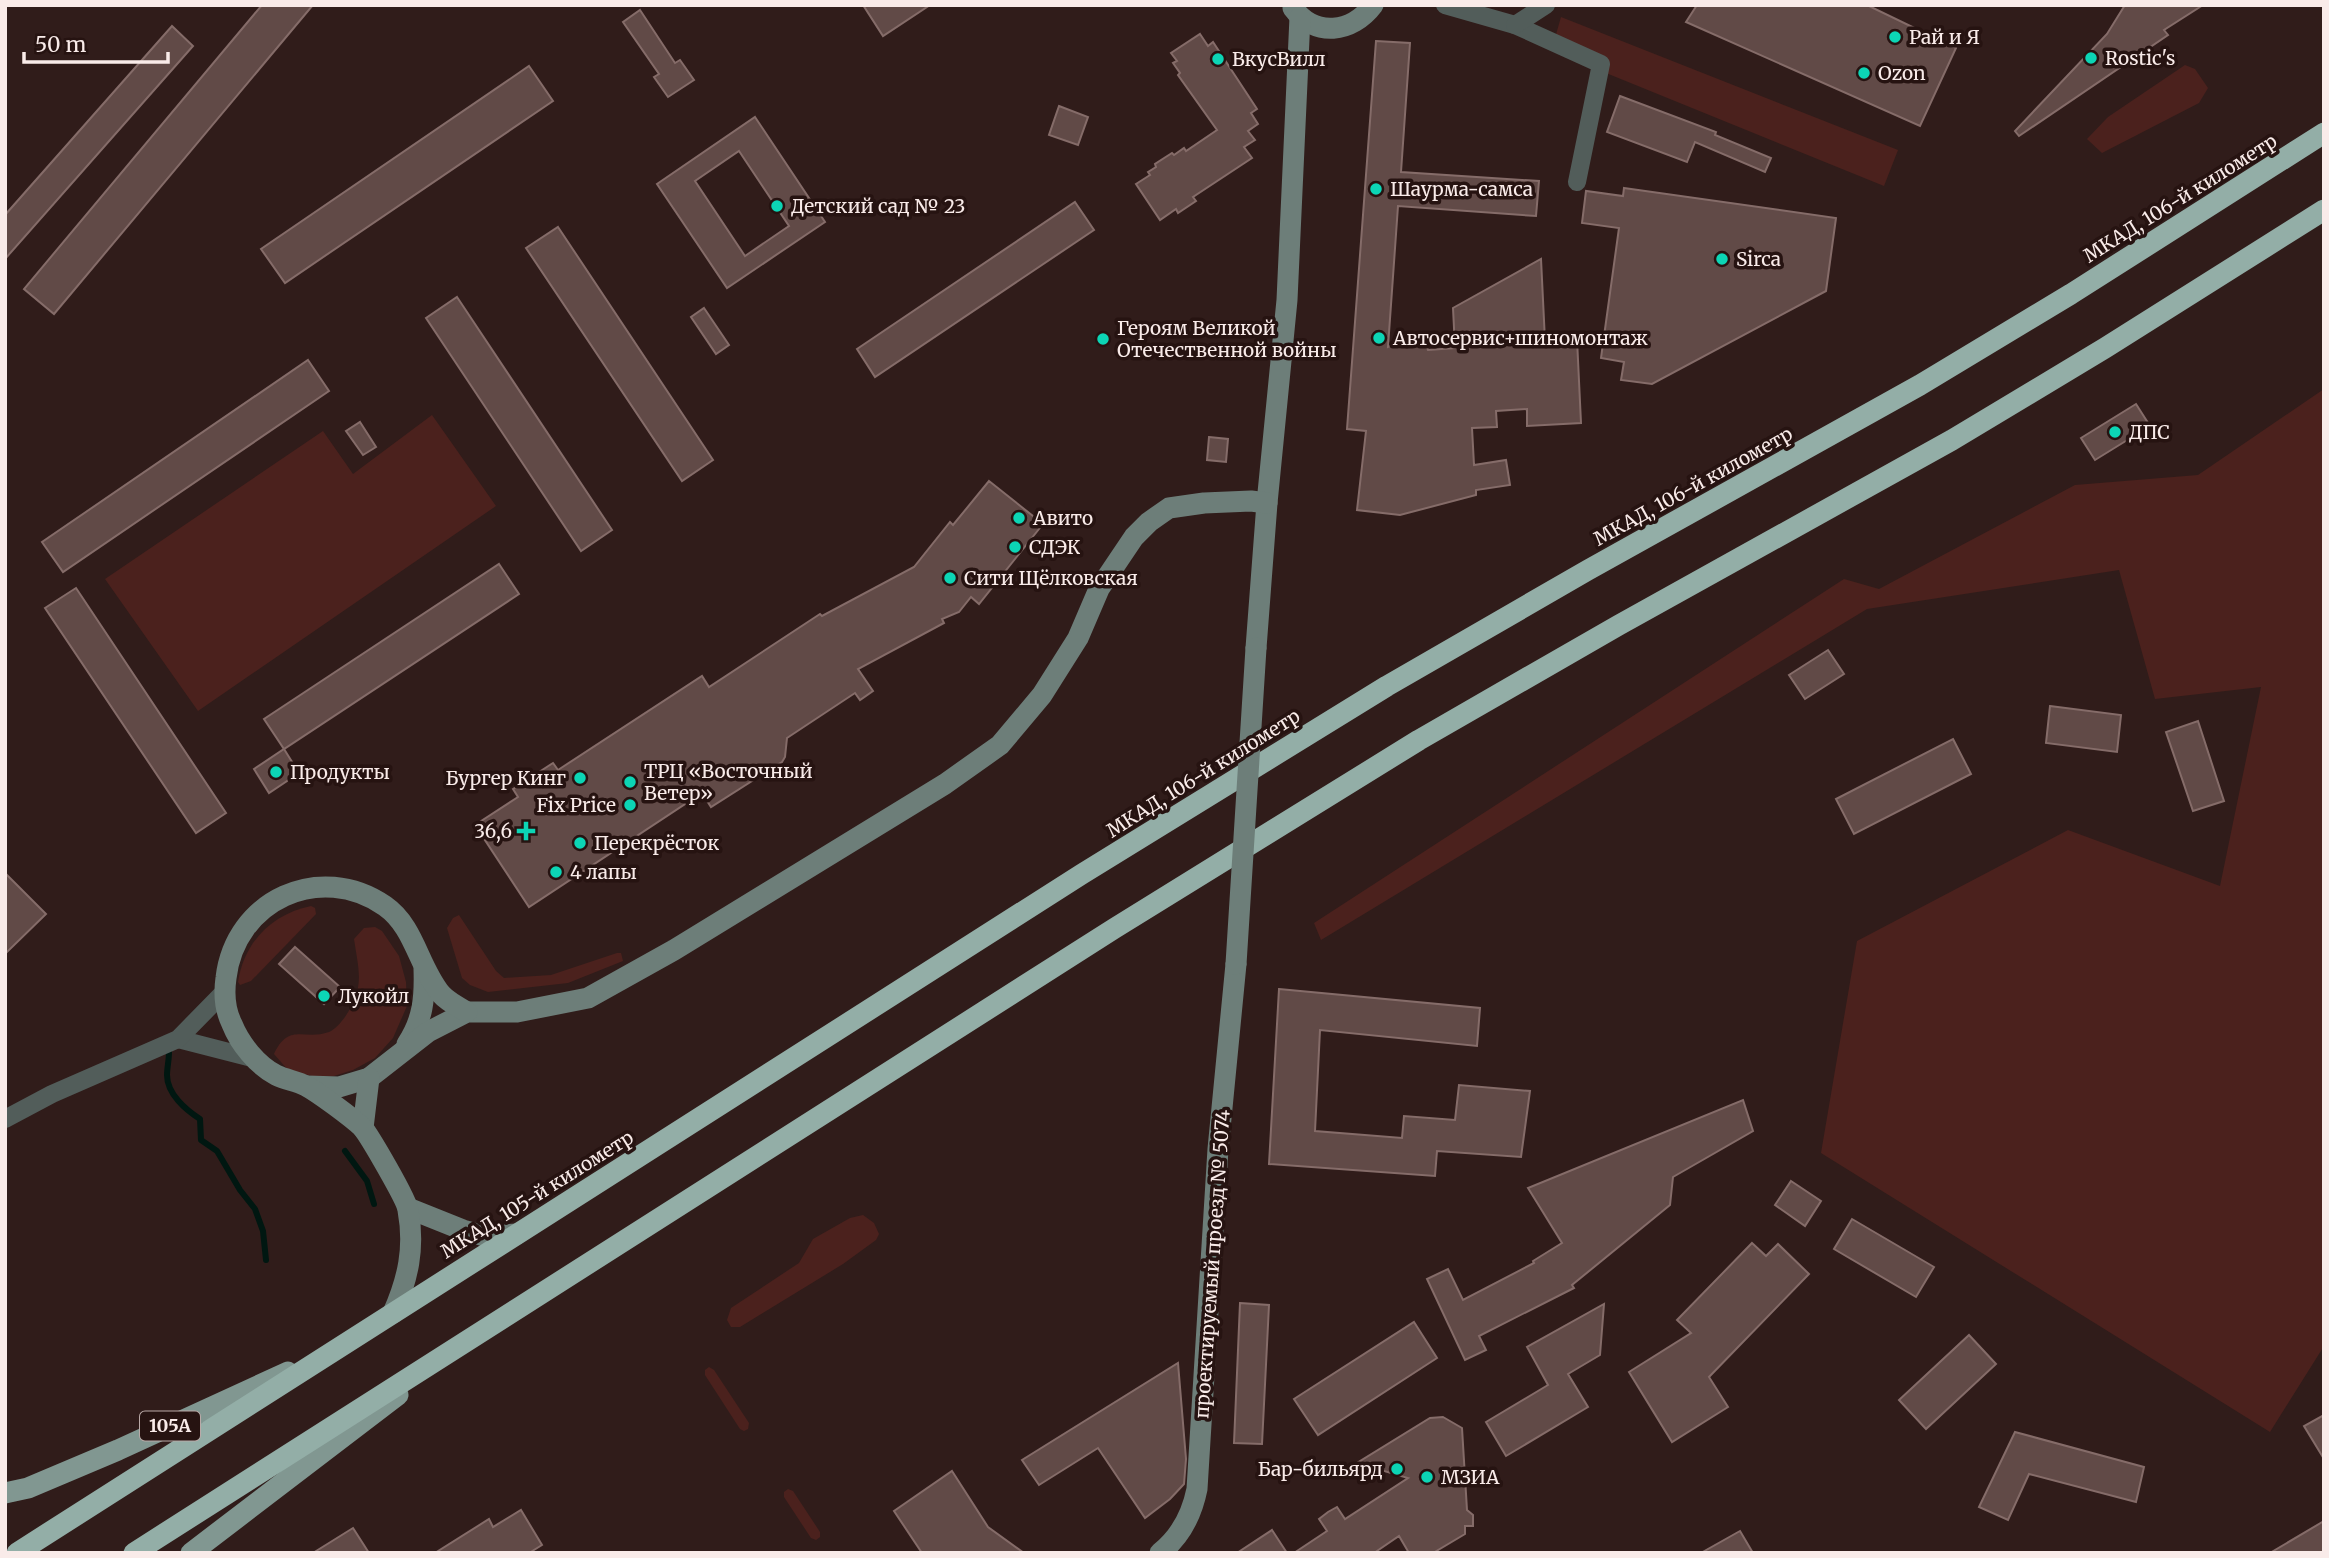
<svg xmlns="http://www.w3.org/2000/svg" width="2329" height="1558" viewBox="0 0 2329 1558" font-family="Merriweather,serif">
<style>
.green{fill:#4b211d}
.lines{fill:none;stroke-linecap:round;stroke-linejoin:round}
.stream{stroke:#001711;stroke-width:6}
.building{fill:#614a47;stroke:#856c69;stroke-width:2;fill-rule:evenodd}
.street{stroke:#525d5a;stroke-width:18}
.secondary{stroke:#6d7e79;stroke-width:21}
.primary{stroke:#819791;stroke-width:21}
.highway{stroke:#93aea7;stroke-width:21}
.secondary-bridge{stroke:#6d7e79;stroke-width:21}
.poi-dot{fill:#0cd5b5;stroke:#261311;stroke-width:2.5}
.labels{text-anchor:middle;stroke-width:7;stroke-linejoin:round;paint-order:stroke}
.shield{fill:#261311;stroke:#baaaa8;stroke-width:2}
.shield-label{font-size:18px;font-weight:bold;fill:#f9ebe9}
.poi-label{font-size:19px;fill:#f9ebe9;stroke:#261311;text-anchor:start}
.street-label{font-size:19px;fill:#f9ebe9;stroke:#261311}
</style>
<rect width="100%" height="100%" fill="#301c1a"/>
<g class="green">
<polygon points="1561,17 1898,150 1884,186 1606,73 1555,38"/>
<polygon points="2185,65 2195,69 2208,88 2199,103 2102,153 2087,139 2108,117"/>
<polygon points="2324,389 2324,1346 2270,1432 1821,1153 1857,941 2068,830 2220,886 2261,687 2155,699 2119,570 1867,609 1321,940 1314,923 1844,579 1879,589 2075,485 2198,475"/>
<polygon points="432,415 496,506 198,711 105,579 323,431 353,474"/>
<path d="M311,906L315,908L316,914L251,981L240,985L238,982C244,942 272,914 311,906Z"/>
<polygon points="459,915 496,971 504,978 551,975 617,953 621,953 623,961 568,983 488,992 470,985 462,978 447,928 453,918"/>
<path d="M375,927L382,931L399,956L406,982L407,1006L393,1038L375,1058L353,1070L334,1076L316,1077L288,1070L274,1054C289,1022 304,1041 329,1032C336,1029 341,1022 345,1017C365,987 359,972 354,939L364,928Z"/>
<polygon points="863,1215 874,1223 879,1234 876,1240 843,1264 740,1327 731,1327 727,1320 731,1308 799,1263 813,1239 850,1218"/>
<polygon points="709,1367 714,1370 749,1423 748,1429 744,1431 740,1429 705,1375 705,1370"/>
<polygon points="788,1489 793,1491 820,1532 820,1537 816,1540 811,1538 784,1497 784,1492"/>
</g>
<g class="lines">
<g class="stream">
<path d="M169,1052C169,1060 167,1068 167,1075C167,1094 186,1110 200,1119L201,1140L217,1151L240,1190L255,1209L263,1231L266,1260"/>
<polyline points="345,1151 367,1181 374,1204"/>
</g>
</g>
<g class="building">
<polygon points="262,5 313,5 54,314 24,289"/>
<polygon points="863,5 930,5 883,36"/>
<polygon points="1697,5 1867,5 1956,48 1920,126 1686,22"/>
<polygon points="2125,5 2203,5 2164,30 2168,35 2019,136 2015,131 2107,34"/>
<polygon points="640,10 675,63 680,60 694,80 668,97 654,77 659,74 623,22"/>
<polygon points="172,26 193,46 5,259 5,215"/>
<polygon points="1200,34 1208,46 1213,42 1257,109 1251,113 1258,124 1248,131 1255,140 1244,147 1252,158 1193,197 1196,201 1178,213 1176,209 1160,220 1136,184 1150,175 1148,172 1156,167 1155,164 1172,153 1174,155 1184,148 1186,151 1217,130 1178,75 1180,73 1173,63 1177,61 1171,53"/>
<polygon points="1376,41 1410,43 1401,172 1539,181 1536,216 1398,206 1388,347 1421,332 1428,350 1455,348 1453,308 1541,259 1545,341 1577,339 1581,423 1527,426 1527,409 1496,411 1497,427 1472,428 1474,465 1506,460 1510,485 1476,490 1476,495 1400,515 1357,510 1366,431 1347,429"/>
<polygon points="529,66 553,101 285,283 261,249"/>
<polygon points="1620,96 1716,132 1715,135 1771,158 1765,172 1695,142 1687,162 1607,132"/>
<polygon points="1059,106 1088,117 1078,145 1049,135"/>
<path d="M755,117L825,222L727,288L657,184ZM739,151L789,226L745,256L695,181Z"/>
<polygon points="1624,188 1836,218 1826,291 1652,384 1621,380 1624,362 1601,358 1619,228 1582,223 1586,191 1623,196"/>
<polygon points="1075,202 1094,230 875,377 857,349"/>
<polygon points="558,227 713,460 682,481 526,248"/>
<polygon points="457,297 612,530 581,551 426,318"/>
<polygon points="704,308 729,345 716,354 691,317"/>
<polygon points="308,360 329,391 63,572 42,542"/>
<polygon points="2136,404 2150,426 2095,460 2081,438"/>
<polygon points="360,422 376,447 363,455 346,431"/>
<polygon points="1209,437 1228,439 1226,462 1207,460"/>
<polygon points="989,481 1043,524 979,604 971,597 959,612 942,619 944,623 858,669 873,691 860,700 855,693 787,738 785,757 782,762 711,807 702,793 529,907 475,825 518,797 513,789 553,763 558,770 702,676 709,687 820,614 822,616 914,567 950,522 953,525"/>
<polygon points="499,564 519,594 284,749 264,719"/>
<polygon points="76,588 226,813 196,833 45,608"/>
<polygon points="1828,650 1844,674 1805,699 1789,675"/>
<polygon points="2050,706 2121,715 2117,752 2046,743"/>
<polygon points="2198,721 2224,801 2193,811 2166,732"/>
<polygon points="1953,739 1971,774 1854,834 1836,799"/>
<polygon points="284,749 299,773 269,793 254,769"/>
<polygon points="5,873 46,914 5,954"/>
<polygon points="295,947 340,987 324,1004 279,964"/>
<polygon points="1279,989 1480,1008 1477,1046 1320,1030 1315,1131 1402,1138 1404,1116 1455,1120 1459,1085 1530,1091 1521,1157 1437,1151 1435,1176 1269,1164"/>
<polygon points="1743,1100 1753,1131 1673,1177 1670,1205 1572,1285 1574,1288 1479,1336 1486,1350 1465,1360 1427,1279 1448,1269 1463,1300 1534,1263 1533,1261 1562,1243 1528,1188"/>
<polygon points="1791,1181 1821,1201 1805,1226 1775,1205"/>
<polygon points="1852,1219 1934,1267 1916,1297 1834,1249"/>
<polygon points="1752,1243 1766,1256 1778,1244 1809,1274 1709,1377 1728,1407 1672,1442 1629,1372 1691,1333 1677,1320"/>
<polygon points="1240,1303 1269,1305 1262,1444 1234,1443"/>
<polygon points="1604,1304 1600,1355 1568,1374 1588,1407 1506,1456 1486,1422 1548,1385 1527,1347"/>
<polygon points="1414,1322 1437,1358 1318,1435 1294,1399"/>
<polygon points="1969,1335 1996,1364 1926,1429 1899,1400"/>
<polygon points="1178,1363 1186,1459 1184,1484 1170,1499 1145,1518 1098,1448 1039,1485 1022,1460"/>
<polygon points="2324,1415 2324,1459 2304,1426"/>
<polygon points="1443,1417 1462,1428 1467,1510 1473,1515 1473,1526 1465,1526 1465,1534 1433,1553 1409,1553 1399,1536 1374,1553 1294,1553 1327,1531 1319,1519 1328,1512 1337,1507 1345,1519 1408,1478 1357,1463 1430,1418"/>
<polygon points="2015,1432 2144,1467 2136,1502 2029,1474 2008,1520 1979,1507"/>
<polygon points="952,1471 988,1527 1024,1553 922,1553 894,1511"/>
<polygon points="521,1510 542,1545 529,1553 435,1553 489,1519 493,1527"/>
<polygon points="2324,1521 2324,1553 2270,1553"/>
<polygon points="353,1528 369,1553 313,1553"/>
<polygon points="1272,1530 1287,1553 1237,1553"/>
<polygon points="1740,1531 1753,1553 1701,1553"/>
</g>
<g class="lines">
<g class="street">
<polyline points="1445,5 1515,25 1601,64 1577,182"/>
<polyline points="1515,25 1546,5"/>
<polyline points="178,1039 256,1059"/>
<polyline points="5,1119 52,1094 178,1039 224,992"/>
</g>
<g class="secondary">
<path d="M1293,8C1315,38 1352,33 1373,5"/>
<polyline points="1256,648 1267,503 1287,300 1300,17"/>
<path d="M407,1044C423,1020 425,998 424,969"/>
<polyline points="307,1086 339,1087 369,1078 428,1032 467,1012 517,1012 588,998 674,950 945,784 1000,745 1042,695 1078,638 1099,589 1134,537 1149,522 1169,508 1204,503 1251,501 1267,503"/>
<polyline points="363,1128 369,1078"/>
<polyline points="408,1208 463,1230 484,1236 517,1234"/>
<path d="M393,1313C408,1279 415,1248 408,1210C407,1200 369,1135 362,1127C351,1117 319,1093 306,1086C297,1081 286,1080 276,1075C257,1065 240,1044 232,1024C225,1010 224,992 226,978C235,900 320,861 385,906C415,927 418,966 441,994C447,1001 458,1007 467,1012"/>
<path d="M1160,1553C1180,1537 1192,1514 1197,1489L1218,1149L1236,964"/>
</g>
<g class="primary">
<polyline points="5,1493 28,1488 118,1450 288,1372"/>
<polyline points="191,1553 398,1395"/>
</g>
<g class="highway">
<polyline points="17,1553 1082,874 1387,686 1588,570 1920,385 2071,294 2324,133"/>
<polyline points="134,1553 1115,928 1419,740 1619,625 1952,440 2105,348 2324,210"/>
</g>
<polyline class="secondary-bridge" points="1236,964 1256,648"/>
</g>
<g class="poi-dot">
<circle cx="1895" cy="37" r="7"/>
<circle cx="2091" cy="58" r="7"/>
<circle cx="1218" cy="59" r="7"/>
<circle cx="1864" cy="73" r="7"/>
<circle cx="1376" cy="189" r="7"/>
<circle cx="777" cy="206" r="7"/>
<circle cx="1722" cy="259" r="7"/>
<circle cx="1379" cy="338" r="7"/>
<circle cx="1103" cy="339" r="7"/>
<circle cx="2115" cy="432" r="7"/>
<circle cx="1019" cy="518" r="7"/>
<circle cx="1015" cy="547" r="7"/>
<circle cx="950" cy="578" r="7"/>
<circle cx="276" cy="772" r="7"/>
<circle cx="580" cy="778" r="7"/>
<circle cx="630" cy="782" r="7"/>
<circle cx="630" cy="805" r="7"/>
<path d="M522.5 820.5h7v7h7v7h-7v7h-7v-7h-7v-7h7z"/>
<circle cx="580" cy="843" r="7"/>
<circle cx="556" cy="872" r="7"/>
<circle cx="324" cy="996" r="7"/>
<circle cx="1397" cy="1469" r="7"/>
<circle cx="1427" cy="1477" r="7"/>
</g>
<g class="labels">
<rect class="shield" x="140" y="1411.5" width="60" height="29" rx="5"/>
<g class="shield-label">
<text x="170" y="1432">105A</text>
</g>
<g class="poi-label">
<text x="1909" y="44">Рай и Я</text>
<text x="2105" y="65">Rostic's</text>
<text x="1232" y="66">ВкусВилл</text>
<text x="1878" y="80">Ozon</text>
<text x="1390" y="196">Шаурма-самса</text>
<text x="791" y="213">Детский сад № 23</text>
<text x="1736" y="266">Sirca</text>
<text x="1117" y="335">Героям Великой<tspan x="1117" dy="22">Отечественной войны</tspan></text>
<text x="1393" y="345">Автосервис+шиномонтаж</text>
<text x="2129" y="439">ДПС</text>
<text x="1033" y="525">Авито</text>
<text x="1029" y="554">СДЭК</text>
<text x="964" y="585">Сити Щёлковская</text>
<text x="644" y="778">ТРЦ «Восточный<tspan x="644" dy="22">Ветер»</tspan></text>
<text x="290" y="779">Продукты</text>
<text x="566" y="785" text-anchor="end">Бургер Кинг</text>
<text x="616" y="812" text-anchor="end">Fix Price</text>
<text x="512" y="838" text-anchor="end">36,6</text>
<text x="594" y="850">Перекрёсток</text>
<text x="570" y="879">4 лапы</text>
<text x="338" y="1003">Лукойл</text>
<text x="1383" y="1476" text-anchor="end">Бар-бильярд</text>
<text x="1441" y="1484">МЗИА</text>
</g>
<g class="street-label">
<text transform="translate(2180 198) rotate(-32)" y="7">МКАД, 106-й километр</text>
<text transform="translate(1693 486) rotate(-29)" y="7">МКАД, 106-й километр</text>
<text transform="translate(1203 773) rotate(-32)" y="7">МКАД, 106-й километр</text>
<text transform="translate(537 1194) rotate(-32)" y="7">МКАД, 105-й километр</text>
<text transform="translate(1212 1264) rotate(-86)" y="7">проектируемый проезд № 5074</text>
</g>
</g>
<rect width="2329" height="1558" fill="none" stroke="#f9ebe9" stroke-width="14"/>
<path d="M24 52v10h144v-10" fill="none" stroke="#f9ebe9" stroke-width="3.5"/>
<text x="35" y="52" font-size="21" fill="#f9ebe9" stroke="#261311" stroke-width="5" paint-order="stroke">50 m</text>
</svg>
